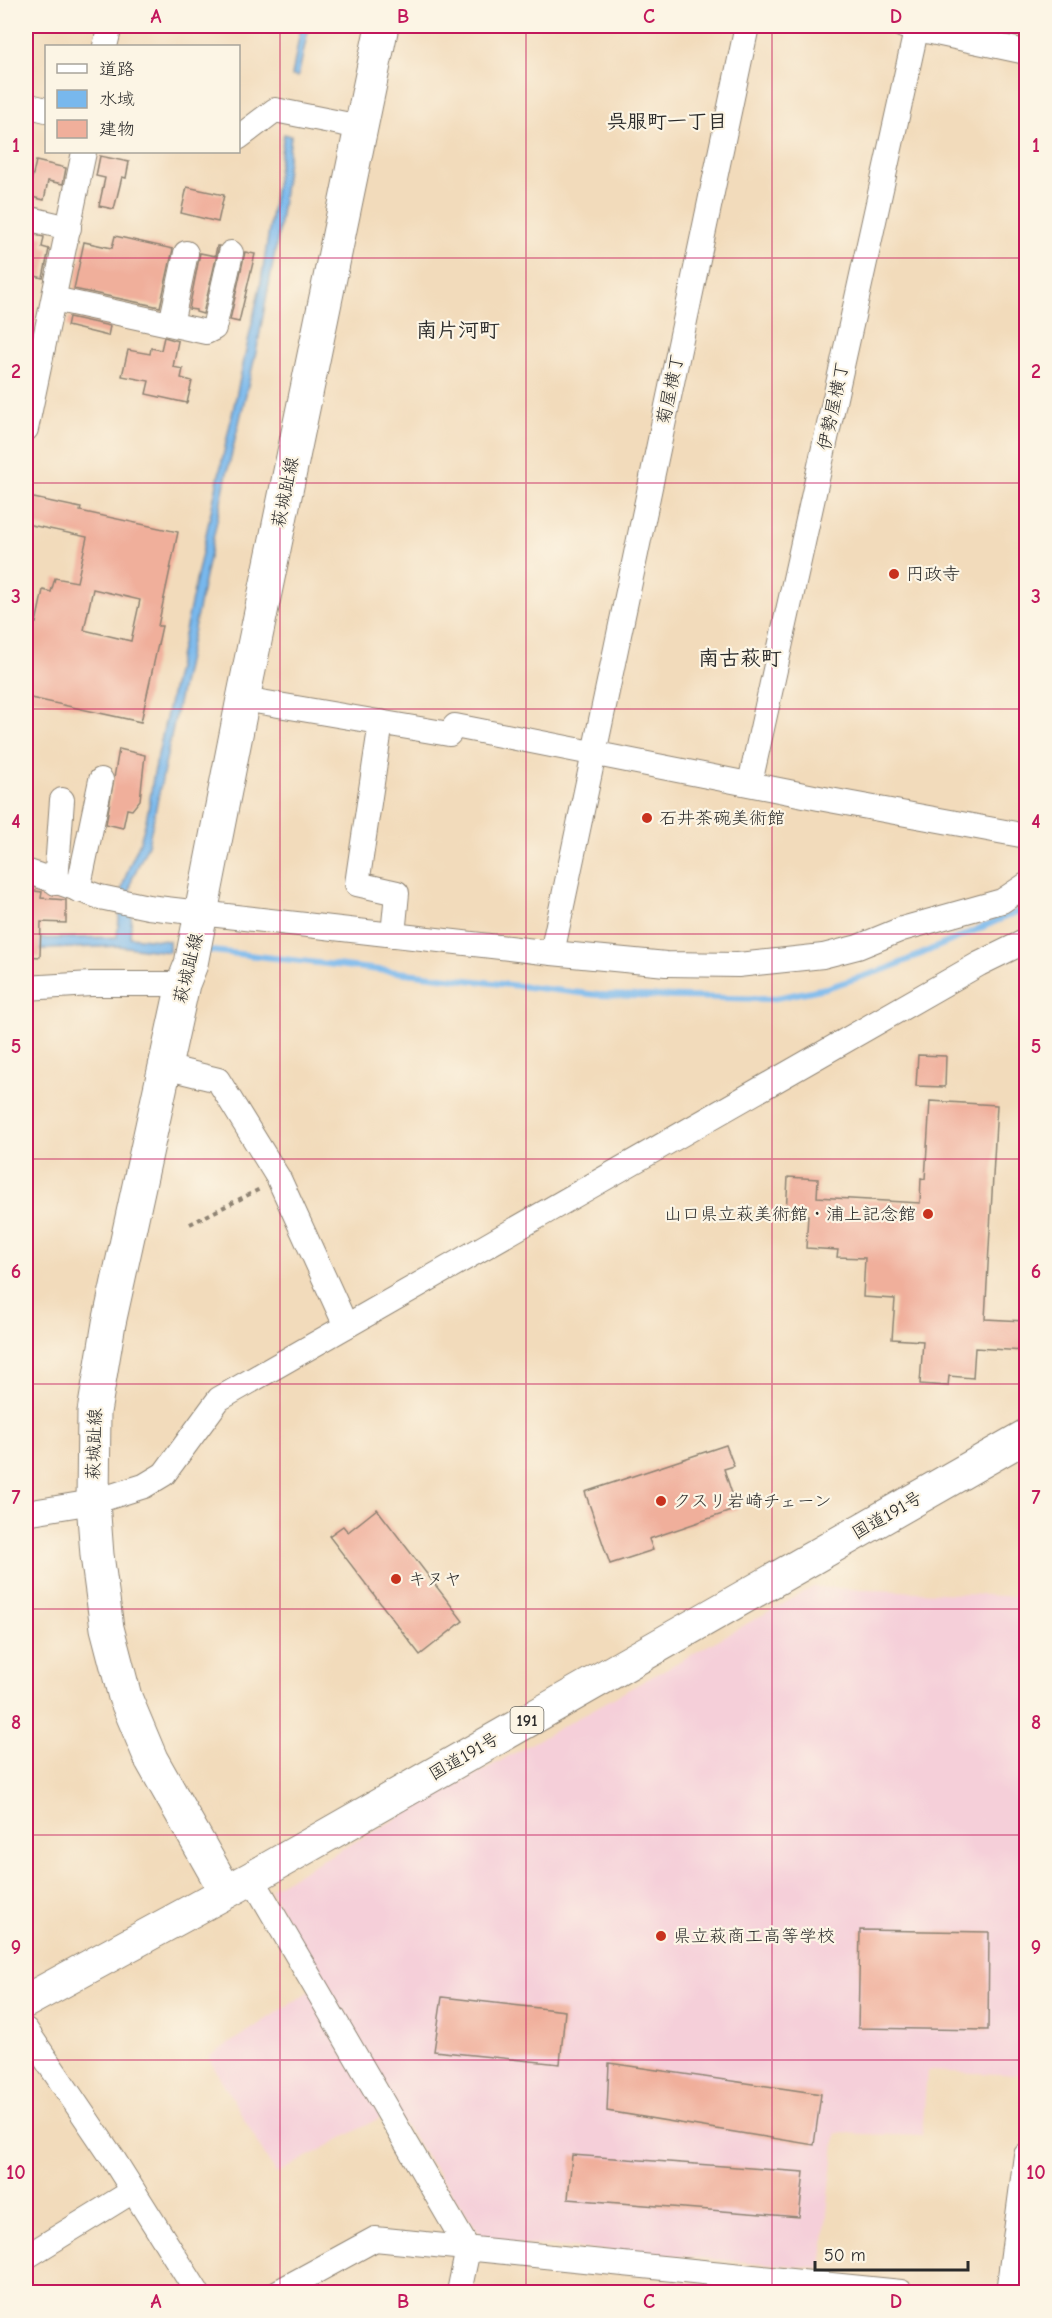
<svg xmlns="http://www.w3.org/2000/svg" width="1052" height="2318" viewBox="0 0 1052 2318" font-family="'Comic Neue','Klee One',sans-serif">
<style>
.built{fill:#f5cfd9}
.water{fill:#78b8ed;stroke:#52728c;stroke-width:1.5}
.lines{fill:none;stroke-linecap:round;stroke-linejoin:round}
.stream{stroke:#78b8ed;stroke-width:6}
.building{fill:#f0af9b;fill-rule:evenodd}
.street-casing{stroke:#8e8373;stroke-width:26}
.secondary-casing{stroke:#8e8373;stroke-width:35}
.highway-casing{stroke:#8e8373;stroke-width:35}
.path{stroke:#8e8373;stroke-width:4;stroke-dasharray:4.5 4.5;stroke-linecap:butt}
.street{stroke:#fff;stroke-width:24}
.secondary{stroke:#fff;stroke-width:33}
.highway{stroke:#fff;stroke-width:33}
.grid{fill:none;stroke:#c2185b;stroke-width:1.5;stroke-opacity:0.55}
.poi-dot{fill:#c8321e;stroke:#fcf5e5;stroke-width:2}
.labels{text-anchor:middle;stroke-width:4.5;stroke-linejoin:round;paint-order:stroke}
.shield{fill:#fcf5e5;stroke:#6a6863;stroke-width:1.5}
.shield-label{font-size:16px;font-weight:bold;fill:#2b2b2b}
.street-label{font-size:18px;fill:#2b2b2b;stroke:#fcf5e5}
.poi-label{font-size:18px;fill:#2b2b2b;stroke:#fcf5e5;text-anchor:start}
.neighbourhood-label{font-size:20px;font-weight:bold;fill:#2b2b2b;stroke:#fcf5e5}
.quarter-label{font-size:21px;font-weight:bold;fill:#2b2b2b;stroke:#fcf5e5}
.neatline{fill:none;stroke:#c2185b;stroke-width:2}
.grid-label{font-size:20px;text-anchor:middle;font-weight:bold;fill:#c2185b}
</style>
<rect width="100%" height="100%" fill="#fcf5e5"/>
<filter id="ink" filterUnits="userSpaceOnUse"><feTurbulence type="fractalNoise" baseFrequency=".0167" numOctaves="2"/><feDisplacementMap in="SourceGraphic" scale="12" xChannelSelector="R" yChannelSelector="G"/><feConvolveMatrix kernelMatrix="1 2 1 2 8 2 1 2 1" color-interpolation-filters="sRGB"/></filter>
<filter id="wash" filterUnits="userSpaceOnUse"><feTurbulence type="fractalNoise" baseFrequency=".008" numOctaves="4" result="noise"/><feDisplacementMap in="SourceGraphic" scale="24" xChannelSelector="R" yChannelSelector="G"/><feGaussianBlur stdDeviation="1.35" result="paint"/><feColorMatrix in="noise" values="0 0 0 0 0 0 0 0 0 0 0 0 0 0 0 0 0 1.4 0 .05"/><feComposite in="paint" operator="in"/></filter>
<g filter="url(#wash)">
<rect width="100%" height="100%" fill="#f2dbbb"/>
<polygon class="built" points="813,1587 1026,1597 1026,2075 927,2071 922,2136 836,2133 821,2268 485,2241 394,2110 276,2174 208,2057 321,1984 270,1889"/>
<g class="water">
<polygon points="301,26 309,26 298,77 292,76"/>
<path d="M284,134L291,136L279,231L257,348L227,473L148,845L132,879L129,894H121C124,875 132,861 139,844C147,823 150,800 153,778L261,282Z"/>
<polygon points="120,911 132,911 130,937 169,941 169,952 118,946 26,950 26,939 117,937"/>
</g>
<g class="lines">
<polyline class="stream" points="204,950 598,995 771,999 826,988 889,968 1026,908"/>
</g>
<g id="blocks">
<g class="building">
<polygon points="100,156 129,162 126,178 122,177 114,209 99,206 105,178 96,176"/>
<polygon points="36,161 66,168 63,184 48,181 44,200 28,196"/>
<polygon points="187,187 224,195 218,222 181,213"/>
<polygon points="26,233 44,237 42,247 49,249 43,278 35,276 32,287 26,287"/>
<polygon points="115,236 173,249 160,307 74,289 84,242 112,248"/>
<polygon points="217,246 219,246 203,314 196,312 196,310 189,309 200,253 215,256"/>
<polygon points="245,252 255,254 239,322 230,320"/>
<polygon points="69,317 110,326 108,336 67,326"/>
<polygon points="164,337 178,341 173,367 183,369 181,378 192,381 187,403 146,394 149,381 122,376 128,350 150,354 151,348 161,350"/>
<path d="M29,497L81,508L80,511L178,532L158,626H162L141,722L26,697V621L36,623L43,590L51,592L55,578L77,582L87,537L26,524ZM93,589L140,600L131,641L84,630Z"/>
<polygon points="119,749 145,755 140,800 132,810 127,809 123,828 106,824"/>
<polygon points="26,890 42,892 41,898 66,900 66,923 41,922 40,957 26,956"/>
<polygon points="918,1055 946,1056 945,1087 916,1086"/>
<polygon points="930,1101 997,1105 985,1319 1026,1321 1026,1351 975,1348 973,1378 949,1376 948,1386 920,1384 923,1341 892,1339 895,1299 863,1297 865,1258 837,1257 838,1250 806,1248 808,1215 786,1214 788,1177 818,1179 817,1197 920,1203 921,1178 925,1179"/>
<polygon points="726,1445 734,1466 724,1469 737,1509 649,1539 653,1550 610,1564 585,1492"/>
<polygon points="377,1509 463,1621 420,1655 329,1536 343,1526 348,1532"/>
<polygon points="860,1930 989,1932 988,2030 858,2028"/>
<polygon points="442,1997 565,2011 560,2064 434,2051"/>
<polygon points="609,2063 821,2094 814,2145 607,2111"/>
<polygon points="572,2155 804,2172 799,2217 568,2199"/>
</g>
</g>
</g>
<g filter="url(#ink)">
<use href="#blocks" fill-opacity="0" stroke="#8e8373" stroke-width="1.5"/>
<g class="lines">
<defs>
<g id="street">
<polyline points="903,26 1026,52"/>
<polyline points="105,46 110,26"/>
<polyline points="26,105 46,110"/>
<polyline points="238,138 275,110 360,127"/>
<polyline points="26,218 69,228"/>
<polyline points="54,299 206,332 214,328 231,253"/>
<polyline points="171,324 186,253"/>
<polyline points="26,429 84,152"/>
<polyline points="243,699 449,734 455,726 819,798 1026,836"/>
<polyline points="381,722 357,884 397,893 393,935"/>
<polyline points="750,783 917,26"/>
<polyline points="26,871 100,897 148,907 552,953 666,964 738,965 823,956 858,947 902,929 1002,901 1026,885"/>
<polyline points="56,883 62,800"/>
<polyline points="78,890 101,780"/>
<polyline points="552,953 747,26"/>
<polyline points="26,988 91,984 183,984"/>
<polyline points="165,1067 218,1080 279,1179 346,1326"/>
<polyline points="26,1513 93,1502 144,1486 164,1474 219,1399 979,964 1026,941"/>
<polyline points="252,1878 468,2249 459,2292"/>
<polyline points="26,2030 112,2157 197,2292"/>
<polyline points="26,2257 133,2191"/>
<polyline points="278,2292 375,2239 901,2292"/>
<polyline points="1008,2292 1026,2155"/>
</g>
<polyline id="secondary" points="226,1892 151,1759 125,1697 107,1628 97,1555 93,1502 94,1412 109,1323 183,984 191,964 243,699 382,26"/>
<polyline id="highway" points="26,2001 252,1878 1026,1436"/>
</defs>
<use href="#street" class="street-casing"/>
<use href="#secondary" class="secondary-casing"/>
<use href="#highway" class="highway-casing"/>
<polyline class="path" points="190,1224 262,1188"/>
<use href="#street" class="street"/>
<use href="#secondary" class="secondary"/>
<use href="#highway" class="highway"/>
</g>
</g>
<path class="grid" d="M280,26V2292M526,26V2292M772,26V2292M26,258H1026M26,483H1026M26,709H1026M26,934H1026M26,1159H1026M26,1384H1026M26,1609H1026M26,1835H1026M26,2060H1026"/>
<g class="poi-dot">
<circle cx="894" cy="574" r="6"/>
<circle cx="647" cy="818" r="6"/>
<circle cx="928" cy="1214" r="6"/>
<circle cx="661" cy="1501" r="6"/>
<circle cx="396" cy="1579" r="6"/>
<circle cx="661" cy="1936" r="6"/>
</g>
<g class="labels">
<rect class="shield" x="510.5" y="1707" width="33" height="26" rx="4.5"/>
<g class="shield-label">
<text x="527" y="1726">191</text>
</g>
<g class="street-label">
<text transform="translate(670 389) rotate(-78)" y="6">菊屋横丁</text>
<text transform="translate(833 406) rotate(-78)" y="6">伊勢屋横丁</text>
<text transform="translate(285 492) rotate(-78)" y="6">萩城趾線</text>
<text transform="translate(188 968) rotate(-76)" y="6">萩城趾線</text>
<text transform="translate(94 1444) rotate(-88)" y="6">萩城趾線</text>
<text transform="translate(887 1515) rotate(-30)" y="6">国道191号</text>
<text transform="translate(464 1756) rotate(-30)" y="6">国道191号</text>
</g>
<g class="poi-label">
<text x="906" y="580">円政寺</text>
<text x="659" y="824">石井茶碗美術館</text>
<text x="916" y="1220" text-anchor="end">山口県立萩美術館・浦上記念館</text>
<text x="673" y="1507">クスリ岩崎チェーン</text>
<text x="408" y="1585">キヌヤ</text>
<text x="673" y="1942">県立萩商工高等学校</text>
</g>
<g class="neighbourhood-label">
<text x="667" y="128">呉服町一丁目</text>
</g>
<g class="quarter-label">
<text x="458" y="337">南片河町</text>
<text x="740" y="665">南古萩町</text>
</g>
</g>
<rect width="1052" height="2318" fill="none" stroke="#fcf5e5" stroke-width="66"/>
<rect x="45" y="45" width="195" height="108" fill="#fcf5e5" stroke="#a8a49b" stroke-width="1.5"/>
<rect x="57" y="64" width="30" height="9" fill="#ffffff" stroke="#a8a49b" stroke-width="1.5"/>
<text x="99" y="75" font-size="18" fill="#2b2b2b">道路</text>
<rect x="57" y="90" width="30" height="18" fill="#78b8ed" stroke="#a8a49b" stroke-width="1.5"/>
<text x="99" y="105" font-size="18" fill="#2b2b2b">水域</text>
<rect x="57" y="120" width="30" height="18" fill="#f0af9b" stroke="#a8a49b" stroke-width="1.5"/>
<text x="99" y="135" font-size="18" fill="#2b2b2b">建物</text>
<path d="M815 2261v9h153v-9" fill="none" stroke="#2b2b2b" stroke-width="3"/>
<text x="824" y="2261" font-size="18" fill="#2b2b2b" stroke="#fcf5e5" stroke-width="4.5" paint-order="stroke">50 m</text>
<rect x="33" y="33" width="986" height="2252" class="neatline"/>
<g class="grid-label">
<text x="156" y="23">A</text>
<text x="403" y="23">B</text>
<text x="649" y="23">C</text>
<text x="896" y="23">D</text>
<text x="16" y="152">1</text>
<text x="1036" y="152">1</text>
<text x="16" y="378">2</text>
<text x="1036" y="378">2</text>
<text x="16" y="603">3</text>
<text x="1036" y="603">3</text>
<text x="16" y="828">4</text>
<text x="1036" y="828">4</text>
<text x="16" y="1053">5</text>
<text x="1036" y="1053">5</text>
<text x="16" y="1278">6</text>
<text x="1036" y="1278">6</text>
<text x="16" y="1504">7</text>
<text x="1036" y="1504">7</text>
<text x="16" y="1729">8</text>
<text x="1036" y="1729">8</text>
<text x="16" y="1954">9</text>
<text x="1036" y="1954">9</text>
<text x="16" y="2179">10</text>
<text x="1036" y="2179">10</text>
<text x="156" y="2308">A</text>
<text x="403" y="2308">B</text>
<text x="649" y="2308">C</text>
<text x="896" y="2308">D</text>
</g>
</svg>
